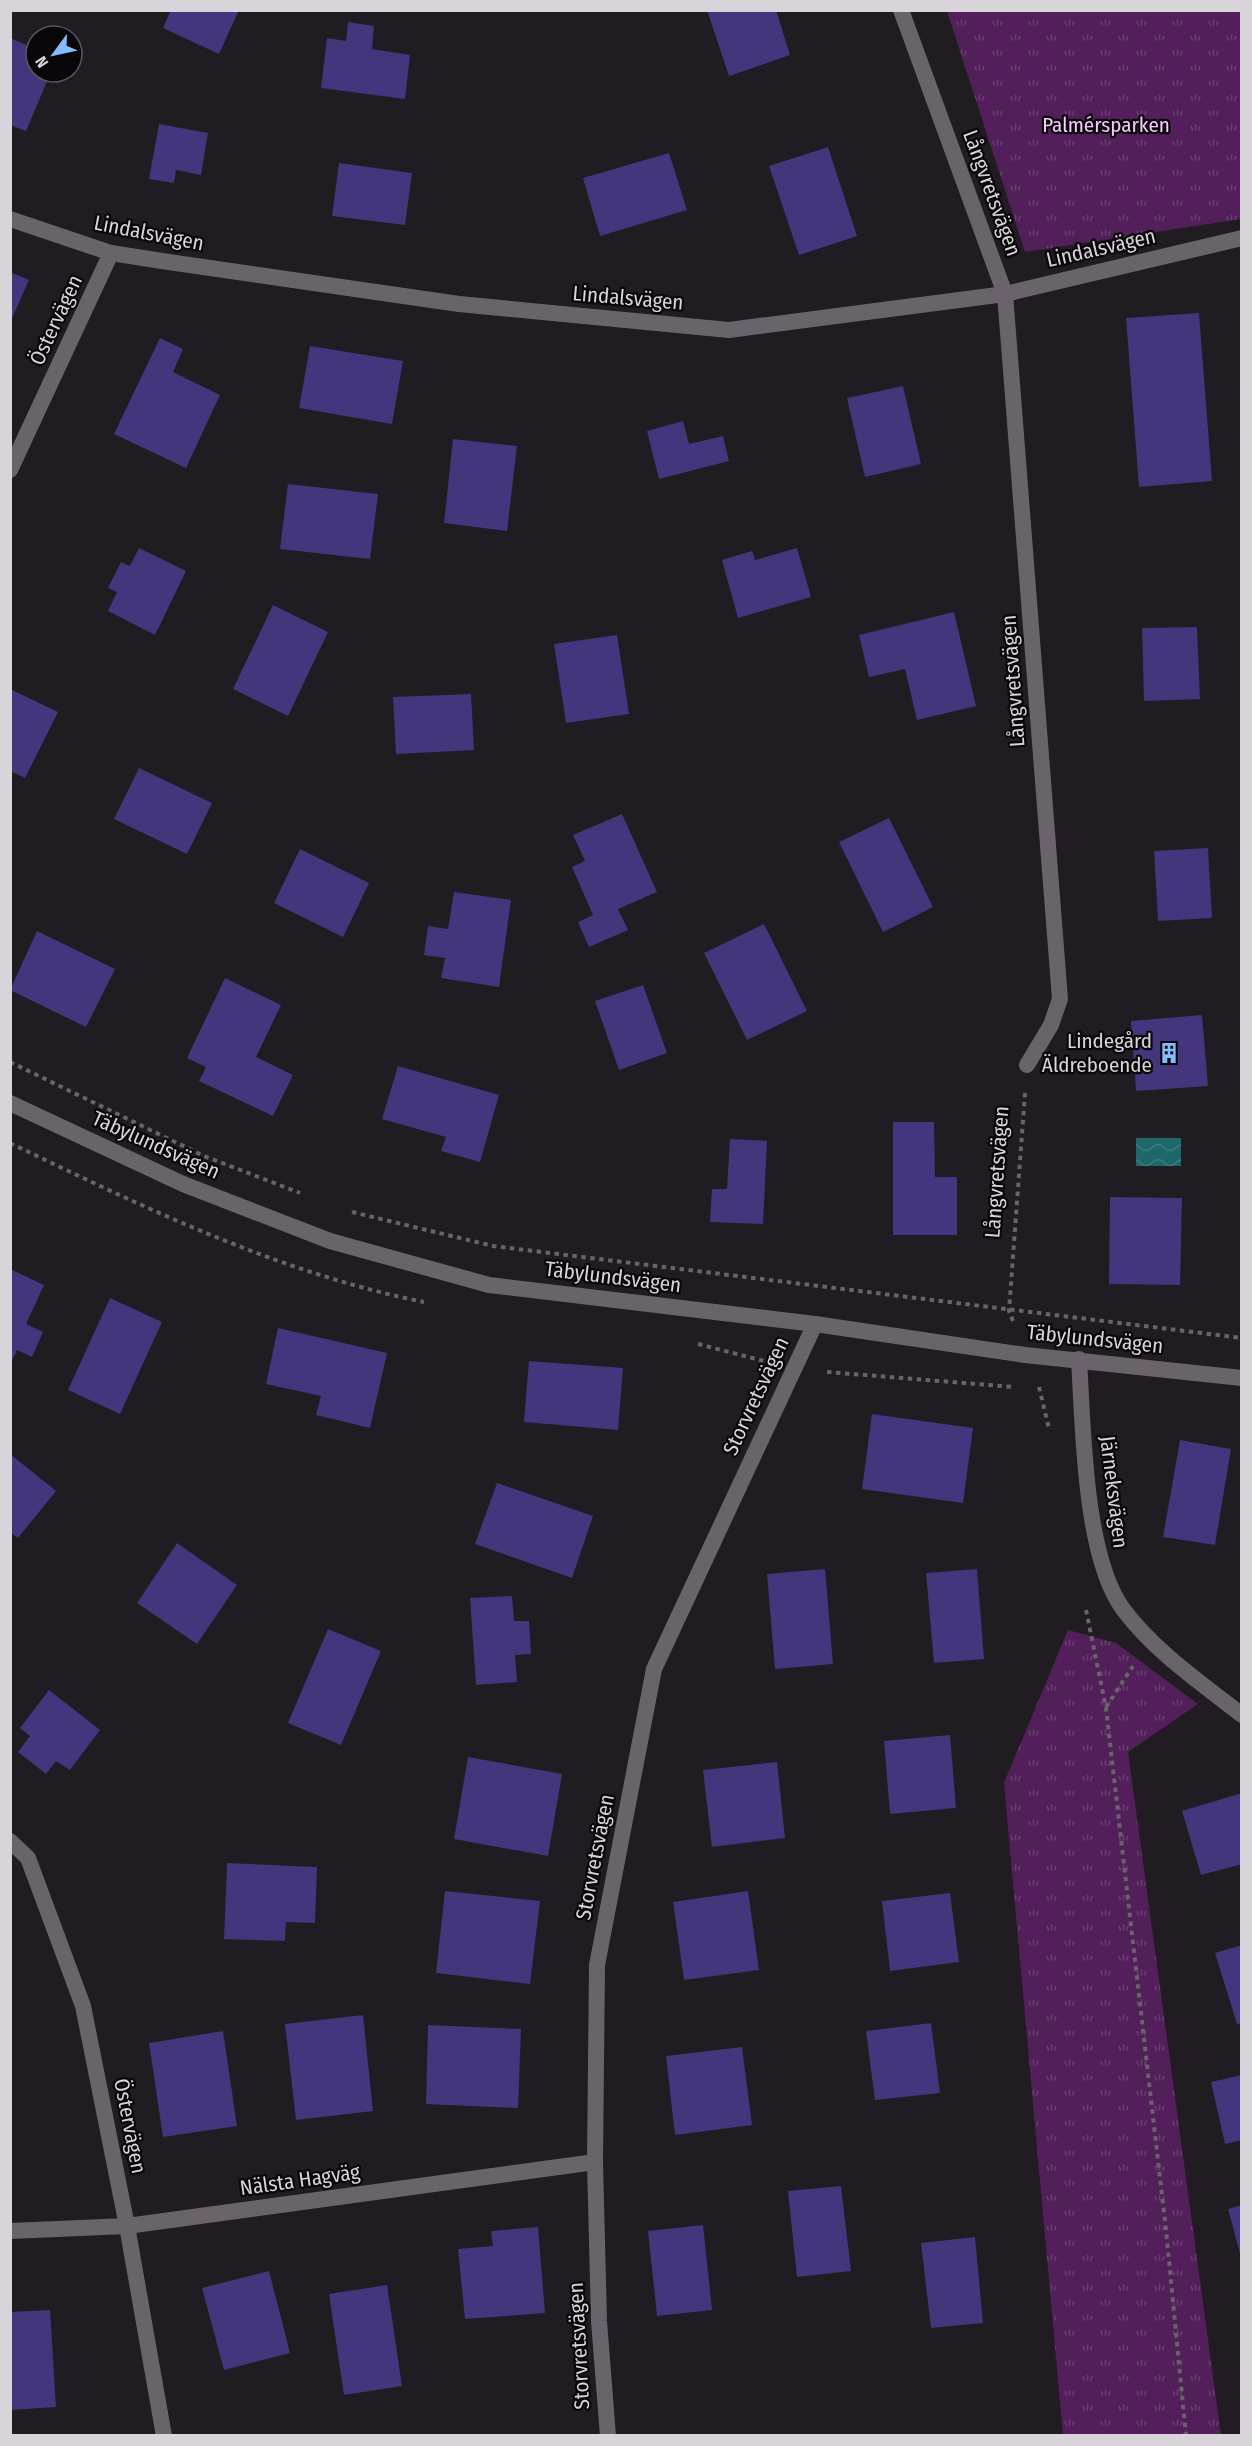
<svg xmlns="http://www.w3.org/2000/svg" width="1252" height="2446" viewBox="0 0 1252 2446" font-family="'Fira Sans Condensed',sans-serif">
<style>
.park{fill:url(#park-tufts)}
.water{fill:url(#water-waves)}
.building{fill:#44357c}
.lines{fill:none;stroke-linecap:round;stroke-linejoin:round}
.path{stroke:#69646a;stroke-width:4;stroke-dasharray:4.5 4.5;stroke-linecap:butt}
.minor{stroke:#6a636b;stroke-width:16}
.labels{text-anchor:middle;stroke-width:4.5;stroke-linejoin:round;paint-order:stroke}
.park-label{font-size:21px;fill:#f7c8fe;stroke:#090709}
.street-label{font-size:21px;fill:#d9d4d9;stroke:#090709}
.poi-label{font-size:21px;fill:#d9d4d9;stroke:#090709;text-anchor:end}
</style>
<defs>
<pattern id="park-tufts" width="24" height="20" patternUnits="userSpaceOnUse" patternTransform="scale(1.5)"><rect width="24" height="20" fill="#521f5a"/><path d="M3 7l-1-3M5 7V3M7 7l1-3M15 17l-1-3M17 17v-4M19 17l1-3" fill="none" stroke="#6a3f71"/></pattern>
<pattern id="water-waves" width="16" height="10" patternUnits="userSpaceOnUse" patternTransform="scale(1.5)"><rect width="16" height="10" fill="#1e686c"/><path d="M0 5q4-4 8 0t8 0" fill="none" stroke="#3e7d80"/></pattern>
</defs>
<rect width="100%" height="100%" fill="#211b22"/>
<g class="park">
<polygon points="947,11 1241,11 1241,219 1025,252"/>
<polygon points="1068,1630 1116,1643 1198,1704 1128,1752 1221,2435 1063,2435 1004,1783"/>
</g>
<rect class="water" x="1136" y="1138" width="45" height="28"/>
<g class="building">
<polygon points="171,10 239,10 219,54 163,28"/>
<polygon points="707,10 776,10 790,55 729,76"/>
<polygon points="348,22 374,26 372,49 410,55 405,99 321,88 327,38 346,41"/>
<polygon points="10,38 36,49 36,72 51,72 26,131 10,125"/>
<polygon points="159,124 208,133 201,175 176,170 174,183 149,179"/>
<polygon points="828,147 857,236 799,255 769,166"/>
<polygon points="669,153 687,210 600,236 583,178"/>
<polygon points="339,163 412,173 405,225 332,216"/>
<polygon points="10,272 29,280 10,323"/>
<polygon points="1199,313 1212,481 1139,487 1126,318"/>
<polygon points="160,338 183,349 173,372 220,395 186,468 114,434"/>
<polygon points="310,346 403,361 392,424 299,408"/>
<polygon points="903,386 921,464 865,477 847,398"/>
<polygon points="683,421 689,444 723,436 729,461 659,479 647,431"/>
<polygon points="453,439 517,446 507,531 444,523"/>
<polygon points="288,484 378,494 370,559 280,549"/>
<polygon points="139,548 186,571 155,635 108,611 117,592 108,588 121,562 130,566"/>
<polygon points="797,548 811,597 738,618 722,560 752,551 755,560"/>
<polygon points="273,605 328,632 288,716 233,689"/>
<polygon points="954,612 976,706 917,720 905,669 869,677 859,635"/>
<polygon points="1197,627 1200,699 1144,701 1142,628"/>
<polygon points="617,635 629,714 566,723 554,644"/>
<polygon points="10,689 58,712 25,778 10,771"/>
<polygon points="471,694 474,750 396,754 393,697"/>
<polygon points="139,768 212,803 187,854 114,819"/>
<polygon points="622,814 657,892 618,909 628,930 589,947 578,922 593,915 572,867 585,861 573,835"/>
<polygon points="889,818 933,907 883,932 839,842"/>
<polygon points="1208,848 1212,918 1158,921 1154,851"/>
<polygon points="300,849 369,883 343,937 274,903"/>
<polygon points="454,892 511,900 499,987 441,978 445,958 424,955 428,926 448,929"/>
<polygon points="764,924 807,1011 747,1040 704,953"/>
<polygon points="37,931 115,969 86,1027 10,990"/>
<polygon points="225,978 281,1005 256,1057 293,1075 273,1116 199,1081 206,1067 187,1058"/>
<polygon points="643,985 667,1053 619,1070 595,1001"/>
<polygon points="1202,1015 1208,1086 1136,1091 1131,1021"/>
<polygon points="398,1066 499,1095 480,1162 441,1151 446,1137 382,1119"/>
<polygon points="893,1122 934,1122 935,1177 957,1177 957,1235 893,1235"/>
<polygon points="730,1139 767,1141 763,1224 710,1222 712,1189 727,1189"/>
<polygon points="1110,1197 1182,1198 1180,1285 1109,1284"/>
<polygon points="10,1269 44,1285 26,1324 43,1332 32,1357 17,1350 10,1365"/>
<polygon points="110,1298 162,1322 120,1414 68,1390"/>
<polygon points="278,1328 387,1353 370,1428 316,1415 321,1396 266,1384"/>
<polygon points="529,1361 623,1368 618,1430 524,1422"/>
<polygon points="872,1414 973,1428 963,1503 862,1489"/>
<polygon points="1180,1440 1231,1449 1215,1545 1163,1537"/>
<polygon points="10,1454 56,1491 18,1538 10,1532"/>
<polygon points="497,1483 593,1516 572,1578 475,1544"/>
<polygon points="177,1543 237,1585 197,1644 137,1603"/>
<polygon points="825,1569 833,1664 775,1669 767,1574"/>
<polygon points="977,1569 984,1659 934,1663 926,1573"/>
<polygon points="512,1596 514,1621 529,1621 531,1654 515,1655 517,1682 476,1685 470,1598"/>
<polygon points="328,1629 381,1651 341,1745 288,1723"/>
<polygon points="49,1690 100,1730 70,1770 56,1761 46,1774 18,1752 30,1736 20,1728"/>
<polygon points="950,1735 956,1808 890,1814 884,1741"/>
<polygon points="468,1757 562,1774 548,1856 454,1839"/>
<polygon points="777,1762 785,1838 712,1847 703,1770"/>
<polygon points="1242,1793 1242,1864 1201,1875 1182,1811"/>
<polygon points="227,1863 317,1867 315,1923 286,1922 285,1941 224,1939"/>
<polygon points="445,1891 540,1901 530,1984 436,1973"/>
<polygon points="748,1891 759,1970 684,1980 673,1902"/>
<polygon points="950,1893 959,1962 890,1971 882,1901"/>
<polygon points="1242,1945 1242,2023 1237,2024 1215,1953"/>
<polygon points="363,2015 373,2111 296,2120 285,2024"/>
<polygon points="931,2023 940,2093 875,2100 866,2031"/>
<polygon points="428,2025 521,2029 518,2108 426,2104"/>
<polygon points="223,2031 237,2126 163,2137 149,2043"/>
<polygon points="742,2047 752,2125 675,2135 666,2056"/>
<polygon points="1242,2075 1242,2140 1225,2144 1211,2082"/>
<polygon points="841,2186 851,2271 797,2277 788,2191"/>
<polygon points="1242,2205 1242,2257 1241,2257 1228,2209"/>
<polygon points="703,2225 712,2310 657,2316 648,2231"/>
<polygon points="538,2227 545,2313 465,2319 458,2249 493,2246 491,2231"/>
<polygon points="975,2237 983,2323 931,2328 921,2243"/>
<polygon points="269,2271 290,2353 224,2370 202,2288"/>
<polygon points="387,2285 402,2386 344,2395 329,2294"/>
<polygon points="50,2310 56,2407 10,2410 10,2312"/>
</g>
<g class="lines">
<g class="path">
<polyline points="10,1062 204,1156 300,1193"/>
<path d="M10,1143C143,1207 279,1273 424,1302"/>
<polyline points="352,1212 493,1246 1242,1338"/>
<polyline points="1013,1321 1009,1311 1025,1093"/>
<polyline points="698,1344 764,1361"/>
<polyline points="827,1372 1014,1387"/>
<polyline points="1039,1387 1049,1429"/>
<polyline points="1086,1610 1106,1708 1166,2230 1186,2436"/>
<polyline points="1106,1707 1133,1666"/>
</g>
<g class="minor">
<polyline points="901,10 1005,294 1060,999 1051,1025 1027,1065"/>
<polyline points="10,219 111,253 162,261 459,304 729,330 1005,294 1242,238"/>
<polyline points="10,470 111,253"/>
<polyline points="10,1103 183,1184 330,1241 489,1285 815,1324 1025,1355 1242,1378"/>
<path d="M1079,1359C1083,1426 1084,1556 1123,1609C1154,1651 1201,1683 1242,1715"/>
<polyline points="10,1841 28,1858 83,2006 127,2226 164,2436"/>
<polyline points="10,2231 127,2226 595,2162"/>
<polyline points="608,2436 599,2321 595,2162 597,1965 654,1669 815,1324"/>
</g>
</g>
<defs>
<symbol id="building-bare" viewBox="-9 -9 18 18"><path d="M-4-6H4V6H1V3H-1V6H-4ZM-2.5-4.3h1.7v1.8h-1.7ZM.8-4.3h1.7v1.8H.8ZM-2.5-1h1.7V.8h-1.7ZM.8-1h1.7V.8H.8Z" fill="#83bcfa" stroke="#090709" stroke-width="2.5" paint-order="stroke"/></symbol>
</defs>
<g fill-rule="evenodd">
<use href="#building-bare" x="1154" y="1038" width="30" height="30"/>
</g>
<g class="labels">
<g class="park-label">
<text x="1106" y="132">Palmérsparken</text>
</g>
<g class="street-label">
<text transform="translate(992 193) rotate(70)" y="7">Långvretsvägen</text>
<text transform="translate(149 233) rotate(11)" y="7">Lindalsvägen</text>
<text transform="translate(1101 248) rotate(-13)" y="7">Lindalsvägen</text>
<text transform="translate(628 298) rotate(5)" y="7">Lindalsvägen</text>
<text transform="translate(56 320) rotate(-65)" y="7">Östervägen</text>
<text transform="translate(1013 681) rotate(-94)" y="7">Långvretsvägen</text>
<text transform="translate(156 1145) rotate(24)" y="7">Täbylundsvägen</text>
<text transform="translate(997 1172) rotate(-86)" y="7">Långvretsvägen</text>
<text transform="translate(613 1277) rotate(7)" y="7">Täbylundsvägen</text>
<text transform="translate(1095 1339) rotate(6)" y="7">Täbylundsvägen</text>
<text transform="translate(756 1396) rotate(-65)" y="7">Storvretsvägen</text>
<text transform="translate(1114 1492) rotate(83)" y="7">Järneksvägen</text>
<text transform="translate(595 1857) rotate(-79)" y="7">Storvretsvägen</text>
<text transform="translate(130 2126) rotate(79)" y="7">Östervägen</text>
<text transform="translate(300 2180) rotate(-8)" y="7">Nälsta Hagväg</text>
<text transform="translate(579 2346) rotate(-93)" y="7">Storvretsvägen</text>
</g>
<g class="poi-label">
<text x="1152" y="1048">Lindegård<tspan x="1152" dy="24">Äldreboende</tspan></text>
</g>
</g>
<rect width="1252" height="2446" fill="none" stroke="#d9d4d9" stroke-width="24"/>
<g transform="translate(54 54) rotate(237)"><circle r="28" fill="#090709" stroke="#5c595c" stroke-width="1.5"/>
<path d="M0-4.5L10 22L0 15L-10 22Z" fill="#83bcfa"/>
<text y="-9" font-size="16" font-weight="bold" text-anchor="middle" fill="#d9d4d9">N</text>
</g>
</svg>
